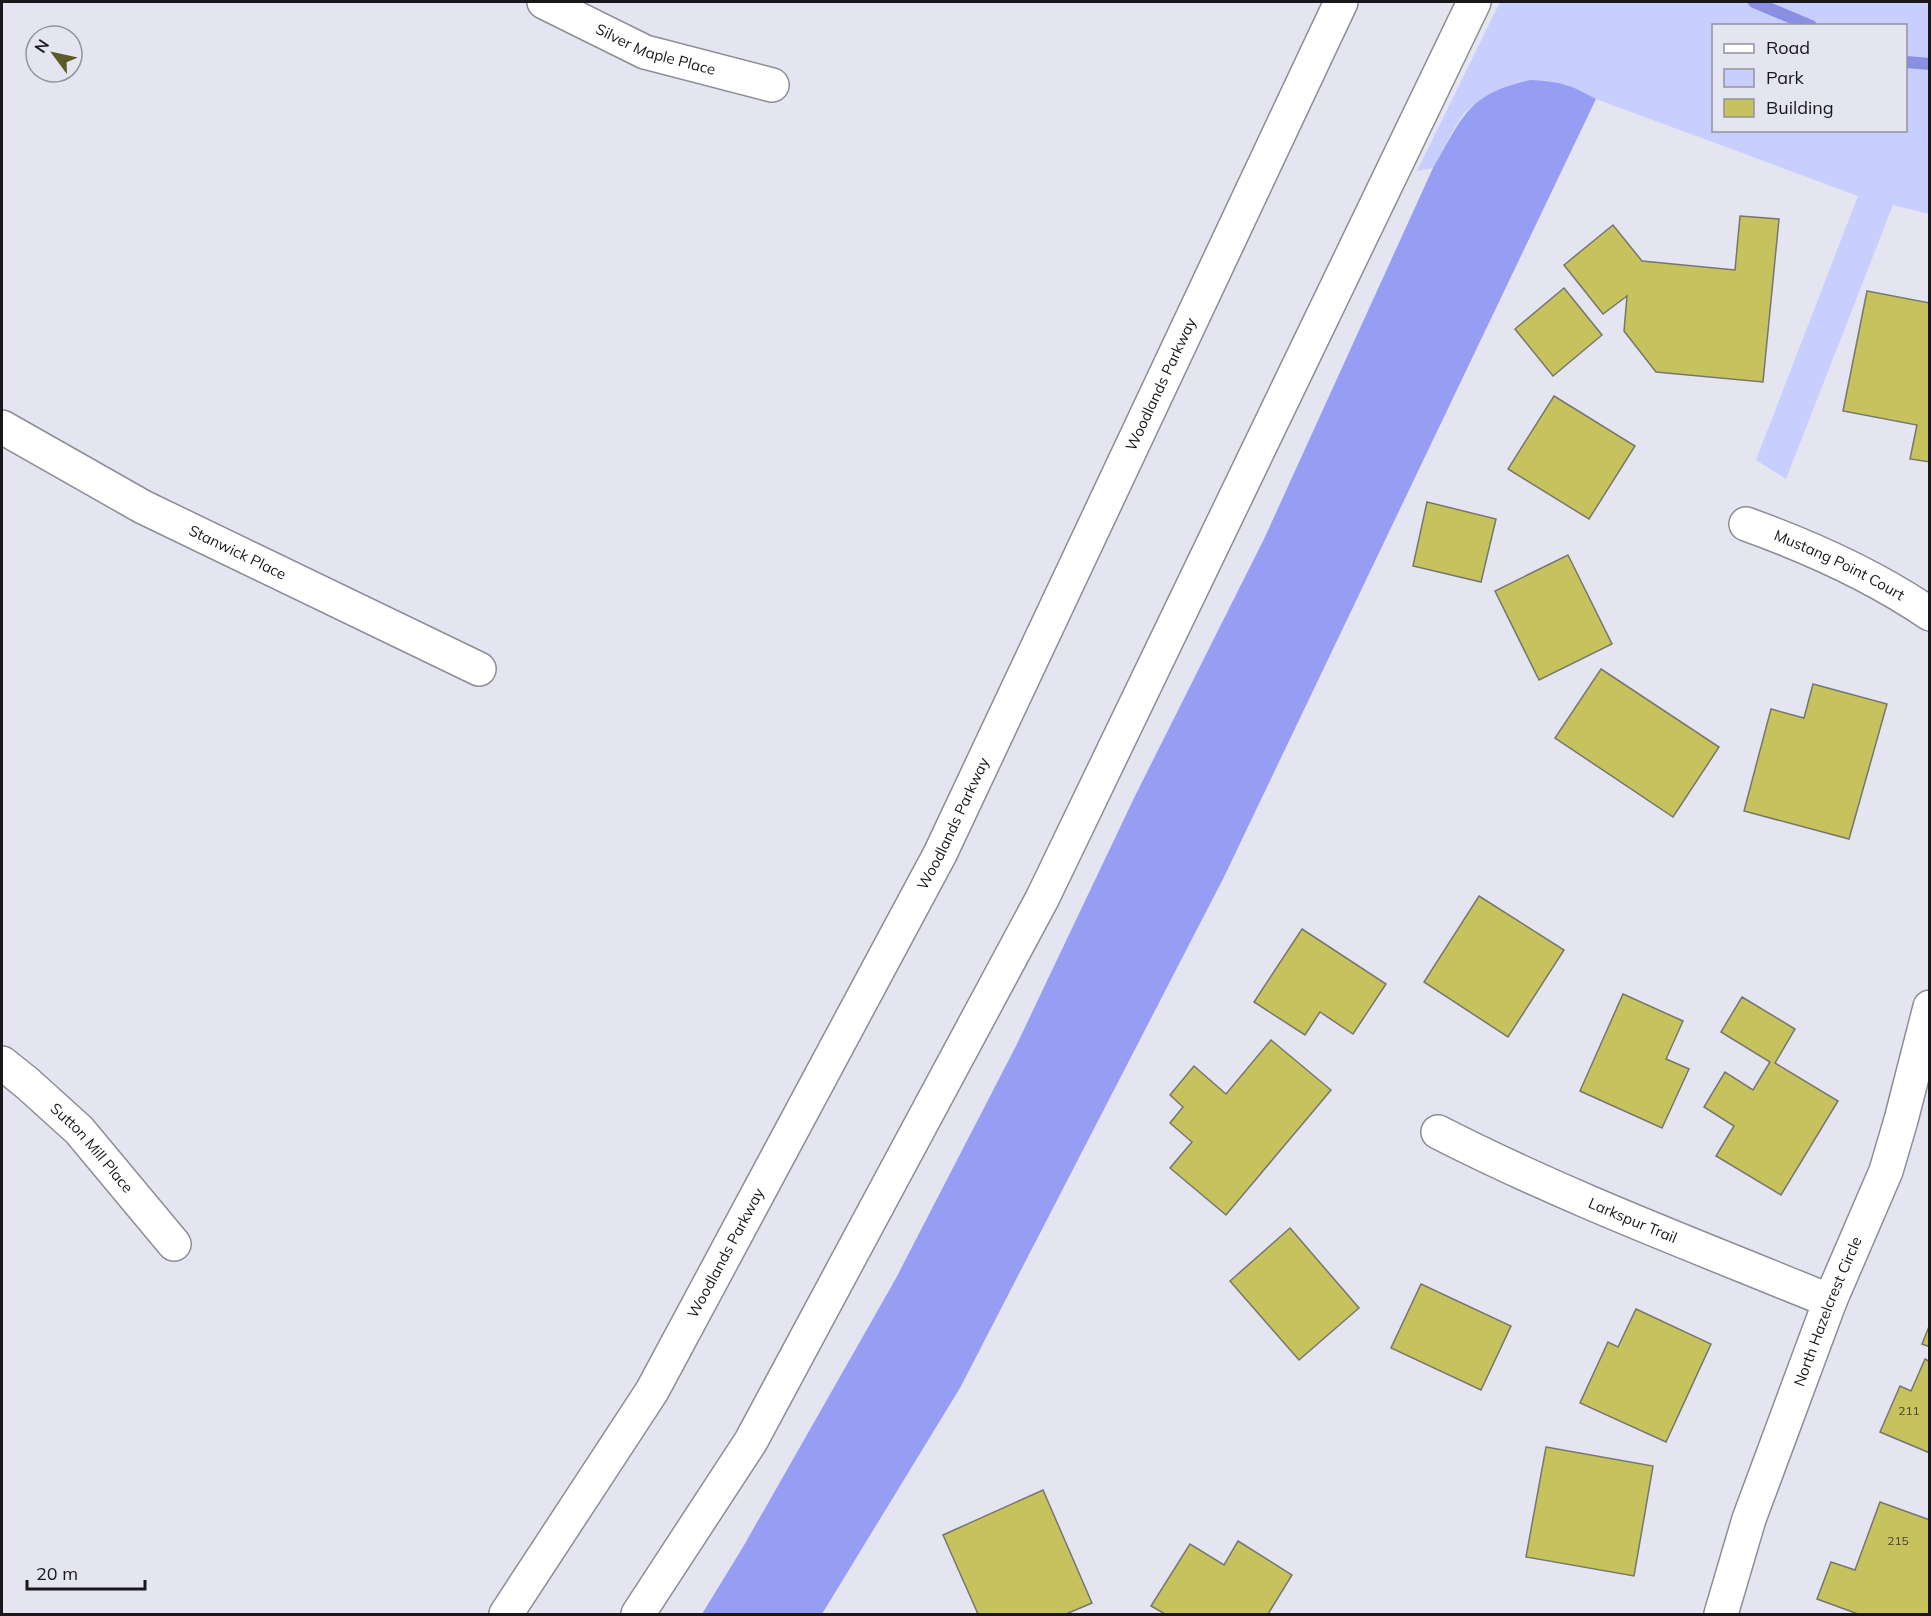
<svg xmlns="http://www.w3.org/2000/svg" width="1931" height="1616" viewBox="0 0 1931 1616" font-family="Mulish,sans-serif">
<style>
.green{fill:#c8cefd;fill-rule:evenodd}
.forest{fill:#969ef3}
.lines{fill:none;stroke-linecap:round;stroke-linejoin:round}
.stream{stroke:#8990e4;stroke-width:12}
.building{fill:#c6c35f;stroke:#76766c;stroke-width:1.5}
.street-casing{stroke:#8b8d97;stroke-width:36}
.primary-casing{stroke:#8b8d97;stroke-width:36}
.street{stroke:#fff;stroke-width:33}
.primary{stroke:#fff;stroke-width:33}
.labels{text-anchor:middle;stroke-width:4.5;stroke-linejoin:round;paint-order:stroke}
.number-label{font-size:12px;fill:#44432d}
.street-label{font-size:15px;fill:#18181c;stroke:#e4e5f1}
</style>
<rect width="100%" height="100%" fill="#e4e5f1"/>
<path class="green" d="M1500,2H1929V214L1893,205L1786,479L1756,460L1858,196L1596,99C1557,78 1527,71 1488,97C1481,101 1471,106 1465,112C1454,126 1442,152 1433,168L1417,171ZM1714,26H1906V130H1714Z"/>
<path class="forest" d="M1530,80C1559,81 1571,85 1596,99L1224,877L960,1388L822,1614H702L743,1547L895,1280L1016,1046L1135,796L1264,539L1433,168C1463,117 1467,94 1530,80Z"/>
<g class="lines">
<g class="stream">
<polyline points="1754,2 1811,26"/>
<polyline points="1906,62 1930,64"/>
</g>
</g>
<g class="building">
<polygon points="1740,216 1779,219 1763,382 1656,372 1624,331 1627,296 1603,314 1564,265 1613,225 1642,261 1735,270"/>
<polygon points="1564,288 1602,335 1553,376 1515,329"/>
<polygon points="1867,291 1930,303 1930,462 1910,459 1917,425 1843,411"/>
<polygon points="1554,396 1635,446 1589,519 1508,469"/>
<polygon points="1427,502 1496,519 1481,582 1413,566"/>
<polygon points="1568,555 1612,644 1539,680 1495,591"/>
<polygon points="1601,669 1719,747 1673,817 1555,738"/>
<polygon points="1813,684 1887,704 1849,839 1744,811 1771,709 1804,718"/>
<polygon points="1479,896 1564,950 1508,1037 1424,982"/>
<polygon points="1302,929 1386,984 1353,1034 1320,1012 1305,1035 1254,1002"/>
<polygon points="1623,994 1683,1021 1666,1059 1689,1069 1662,1128 1580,1091"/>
<polygon points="1742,997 1795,1029 1775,1063 1838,1101 1781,1195 1716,1156 1734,1126 1704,1107 1725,1072 1753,1090 1770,1062 1721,1032"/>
<polygon points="1271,1040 1331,1090 1226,1215 1170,1168 1192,1142 1170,1123 1183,1107 1170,1095 1194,1066 1226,1094"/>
<polygon points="1290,1228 1359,1308 1299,1360 1230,1281"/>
<polygon points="1421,1284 1511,1326 1481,1390 1391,1348"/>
<polygon points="1636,1309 1711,1344 1666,1442 1580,1403 1608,1342 1618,1347"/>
<polygon points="1930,1324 1930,1347 1922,1344"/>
<polygon points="1925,1359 1930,1362 1930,1453 1880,1432 1900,1386 1911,1391"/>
<polygon points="1546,1447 1653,1466 1634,1576 1526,1557"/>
<polygon points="1043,1490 1092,1603 1066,1614 978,1614 943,1535"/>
<polygon points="1880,1502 1930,1520 1930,1614 1858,1614 1817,1599 1831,1562 1855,1570"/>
<polygon points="1238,1541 1292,1575 1268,1614 1165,1614 1151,1606 1190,1544 1224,1565"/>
</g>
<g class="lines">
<defs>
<g id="street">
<path id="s1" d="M544,2L645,52L772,85"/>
<path id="s2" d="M2,427L143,507L479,669"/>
<path id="s3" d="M1746,524C1810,547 1873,575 1930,614"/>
<path id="s4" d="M2,1063L27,1083L79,1130L174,1244"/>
<path id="s5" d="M1438,1132C1565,1197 1699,1247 1830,1301"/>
<path id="s6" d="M1721,1614L1749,1519L1830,1301L1886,1171L1901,1120L1930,1007"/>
</g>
<g id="primary">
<path id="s7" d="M506,1614L652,1391L940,854L1341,2"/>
<polyline points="638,1614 751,1441 1042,899 1474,2"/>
</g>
</defs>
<use href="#street" class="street-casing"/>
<use href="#primary" class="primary-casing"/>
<use href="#street" class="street"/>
<use href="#primary" class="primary"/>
</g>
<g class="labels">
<g class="number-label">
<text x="1909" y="1415">211</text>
<text x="1898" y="1545">215</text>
</g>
<g class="street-label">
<text dy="5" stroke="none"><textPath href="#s1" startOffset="122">Silver Maple Place</textPath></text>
<text dy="5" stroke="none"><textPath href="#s7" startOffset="1395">Woodlands Parkway</textPath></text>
<text dy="5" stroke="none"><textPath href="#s2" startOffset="267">Stanwick Place</textPath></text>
<text dy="5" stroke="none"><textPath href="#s3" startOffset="102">Mustang Point Court</textPath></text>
<text dy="5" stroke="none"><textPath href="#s7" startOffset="909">Woodlands Parkway</textPath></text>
<text dy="5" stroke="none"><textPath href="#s4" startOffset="124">Sutton Mill Place</textPath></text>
<text dy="5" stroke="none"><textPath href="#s5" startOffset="214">Larkspur Trail</textPath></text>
<text dy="5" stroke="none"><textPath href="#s7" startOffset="423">Woodlands Parkway</textPath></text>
<text dy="5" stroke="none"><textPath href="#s6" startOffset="321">North Hazelcrest Circle</textPath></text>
</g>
</g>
<rect width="1931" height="1616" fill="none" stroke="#18181c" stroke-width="6"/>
<rect x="1712" y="24" width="195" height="108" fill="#e4e5f1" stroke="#92939c" stroke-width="1.5"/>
<rect x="1724" y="44" width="30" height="9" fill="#ffffff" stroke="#92939c" stroke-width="1.5"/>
<text x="1766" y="54" font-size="18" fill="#18181c">Road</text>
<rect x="1724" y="69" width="30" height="18" fill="#c8cefd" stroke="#92939c" stroke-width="1.5"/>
<text x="1766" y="84" font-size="18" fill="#18181c">Park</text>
<rect x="1724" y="99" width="30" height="18" fill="#c6c35f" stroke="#92939c" stroke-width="1.5"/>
<text x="1766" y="114" font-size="18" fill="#18181c">Building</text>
<g transform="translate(54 54) rotate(303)"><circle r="28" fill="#e4e5f1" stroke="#92939c" stroke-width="1.5"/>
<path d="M0-4.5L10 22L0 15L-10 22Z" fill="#5c5a27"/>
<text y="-9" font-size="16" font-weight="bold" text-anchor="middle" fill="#18181c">N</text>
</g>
<path d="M27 1580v9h118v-9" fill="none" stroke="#18181c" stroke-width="3"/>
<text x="36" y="1580" font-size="18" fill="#18181c" stroke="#e4e5f1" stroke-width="4.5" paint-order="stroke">20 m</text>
</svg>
